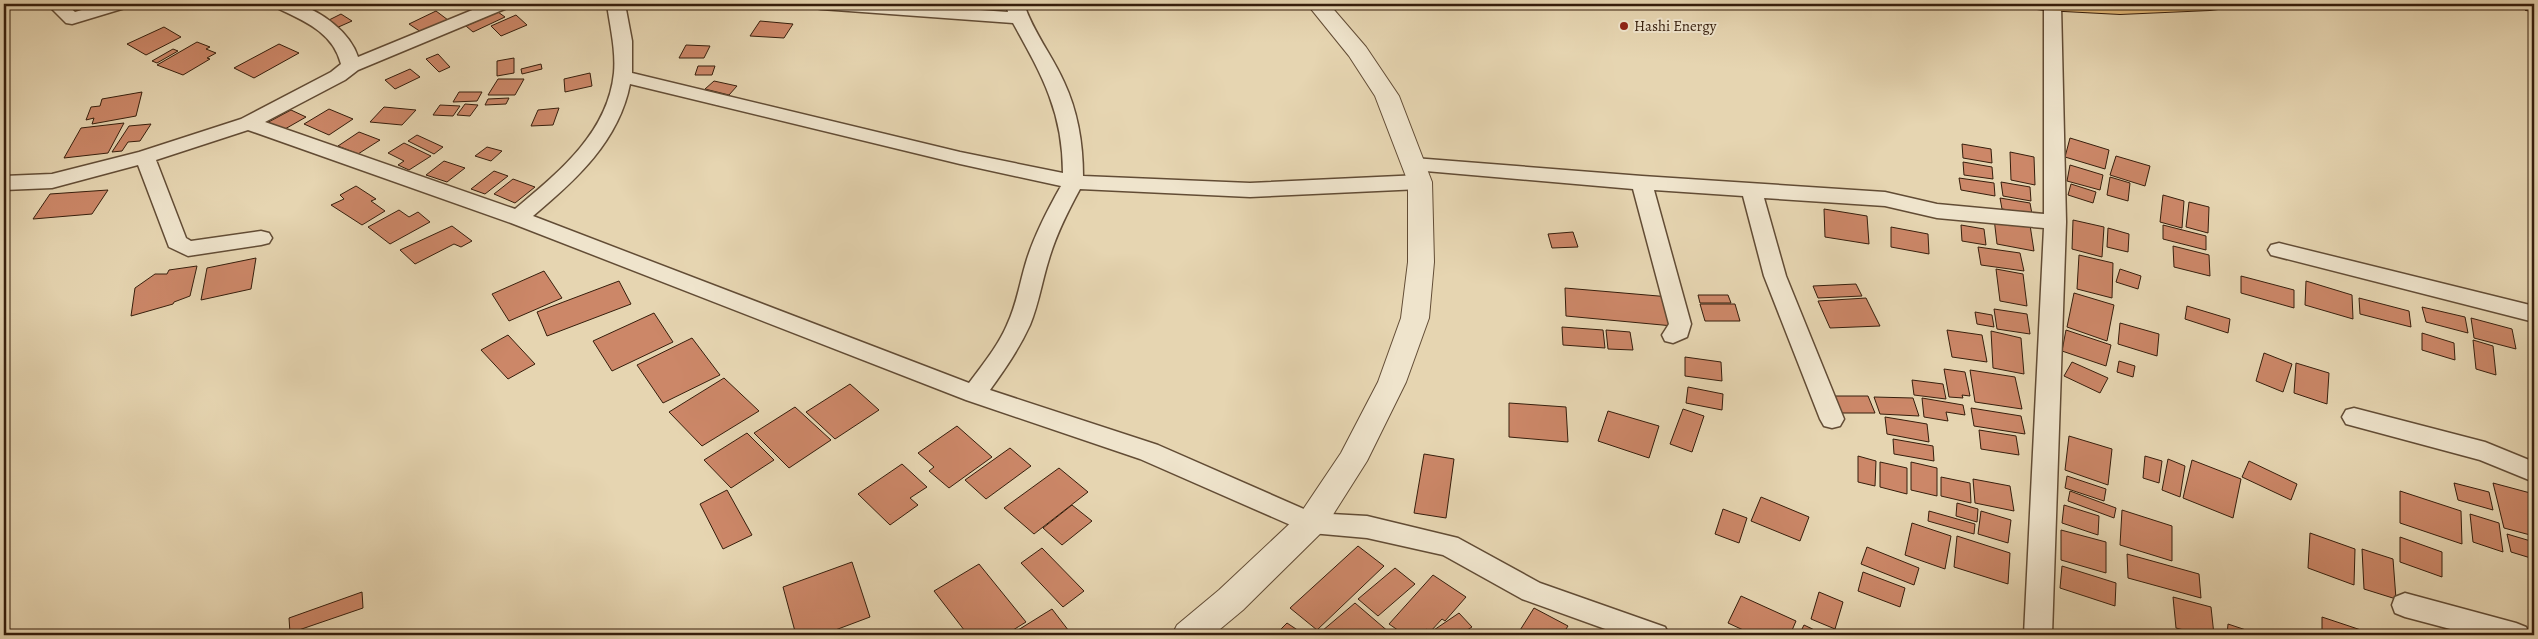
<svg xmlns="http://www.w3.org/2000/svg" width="2538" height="639" viewBox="0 0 2538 639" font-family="Alegreya,serif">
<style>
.building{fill:#cc8768;stroke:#361e0c}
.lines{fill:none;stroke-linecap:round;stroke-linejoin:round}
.minor-casing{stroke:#624c35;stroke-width:3}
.tertiary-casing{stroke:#624c35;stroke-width:2}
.secondary-casing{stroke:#361e0c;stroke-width:2}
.trunk-casing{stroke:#361e0c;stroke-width:2}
.minor{fill:#efe4cc;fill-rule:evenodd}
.tertiary{fill:#efe4cc;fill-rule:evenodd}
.secondary{fill:#efe4cc;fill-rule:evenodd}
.trunk{fill:#e3ba78;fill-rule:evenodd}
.poi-dot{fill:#8f2418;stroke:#efe4cc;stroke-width:2}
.labels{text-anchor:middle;stroke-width:4;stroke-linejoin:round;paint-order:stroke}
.poi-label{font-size:15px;fill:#361e0c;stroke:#efe4cc;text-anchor:start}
</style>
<rect width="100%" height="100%" fill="#e6d5b1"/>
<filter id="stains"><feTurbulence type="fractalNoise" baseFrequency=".004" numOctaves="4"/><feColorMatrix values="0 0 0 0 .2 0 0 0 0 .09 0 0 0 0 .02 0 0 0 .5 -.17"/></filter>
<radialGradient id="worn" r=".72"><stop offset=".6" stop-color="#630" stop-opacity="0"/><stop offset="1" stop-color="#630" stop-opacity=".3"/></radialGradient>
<g class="building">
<polygon points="326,4 356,4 348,7 345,5 337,10"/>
<polygon points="436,11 448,20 421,32 409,24"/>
<polygon points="498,12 505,17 473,32 466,26"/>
<polygon points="341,14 352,21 334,29 323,23"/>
<polygon points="516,15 527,25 501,36 491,26"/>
<polygon points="760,21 793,24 784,38 750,36"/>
<polygon points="164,27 181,37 146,55 127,44"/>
<polygon points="197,42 210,47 206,49 216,53 207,58 210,59 183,75 157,65"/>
<polygon points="279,44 299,53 254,78 234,68"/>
<polygon points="686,45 710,46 704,58 679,58"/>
<polygon points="173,49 178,51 157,63 152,61"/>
<polygon points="438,54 450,67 439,72 426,59"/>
<polygon points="514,58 514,73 497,76 497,61"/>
<polygon points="541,64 542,69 522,74 521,69"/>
<polygon points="698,66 715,66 712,75 695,75"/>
<polygon points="410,69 420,77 395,89 385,80"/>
<polygon points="590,73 592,86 565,92 564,79"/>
<polygon points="498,79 524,79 515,95 488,95"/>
<polygon points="714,81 737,86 729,95 705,89"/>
<polygon points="142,92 136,116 92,124 94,118 86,120 91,107 100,106 102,99"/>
<polygon points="459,92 482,92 477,101 453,102"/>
<polygon points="509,98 506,104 485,105 488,99"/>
<polygon points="465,104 478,105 470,116 457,115"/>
<polygon points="440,105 460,106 453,116 433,115"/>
<polygon points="384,107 416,110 402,125 370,122"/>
<polygon points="559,108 553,125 531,126 538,110"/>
<polygon points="329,109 353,119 329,135 304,124"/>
<polygon points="291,110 306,117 278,133 263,125"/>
<polygon points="124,123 108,153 64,158 81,128"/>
<polygon points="151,124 140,141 128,142 122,151 112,152 129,126"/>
<polygon points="359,132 380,140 358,154 338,146"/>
<polygon points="417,135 443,147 434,154 408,141"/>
<polygon points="2070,138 2109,150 2105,169 2065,157"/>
<polygon points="404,143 431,156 409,170 398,165 404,161 388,153"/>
<polygon points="1962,144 1991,149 1992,163 1963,158"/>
<polygon points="487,147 502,151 491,161 475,156"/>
<polygon points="2010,152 2034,157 2035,185 2011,180"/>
<polygon points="2116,156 2150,166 2145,186 2110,175"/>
<polygon points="444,161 465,168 447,182 426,175"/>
<polygon points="1963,162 1992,167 1993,179 1964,175"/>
<polygon points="2070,165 2103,175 2100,190 2067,181"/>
<polygon points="494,171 508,176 485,194 471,189"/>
<polygon points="2110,177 2130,183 2128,201 2107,195"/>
<polygon points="1959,178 1994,183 1995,196 1961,190"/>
<polygon points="513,179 535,187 515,203 494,194"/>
<polygon points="2001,182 2030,187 2031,201 2003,196"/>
<polygon points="2071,184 2096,192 2093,203 2068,195"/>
<polygon points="356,186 376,199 371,201 385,211 362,225 331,205 344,199 340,195"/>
<polygon points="108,190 92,214 33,219 50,194"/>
<polygon points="2163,195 2184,201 2182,228 2160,222"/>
<polygon points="2000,198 2030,203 2032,214 2002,209"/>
<polygon points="2189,202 2209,207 2208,233 2186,227"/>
<polygon points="1824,209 1867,216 1869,244 1825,237"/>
<polygon points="399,210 409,217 418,212 430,222 390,244 368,227"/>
<polygon points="1994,218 2030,225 2034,251 1997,244"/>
<polygon points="2073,220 2104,227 2102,257 2072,249"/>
<polygon points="1961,225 1984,229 1986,245 1962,241"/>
<polygon points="2163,225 2206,236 2206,250 2163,239"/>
<polygon points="452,226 472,241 461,247 454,244 415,264 400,250"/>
<polygon points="1891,227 1928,234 1929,254 1891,247"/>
<polygon points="2108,228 2129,234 2128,252 2107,247"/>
<polygon points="1573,232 1578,247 1552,248 1548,234"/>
<polygon points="2173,246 2209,255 2210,276 2174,267"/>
<polygon points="1978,247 2020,253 2024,271 1981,265"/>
<polygon points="2079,255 2113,263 2112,298 2077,289"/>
<polygon points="256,258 251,289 201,300 207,268"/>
<polygon points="197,266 190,296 174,302 173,304 131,316 135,288 155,274 167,274 169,270"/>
<polygon points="1996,269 2023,274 2027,306 2000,301"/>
<polygon points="2120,269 2141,276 2138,289 2116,282"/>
<polygon points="544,271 562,298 509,321 492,294"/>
<polygon points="2241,276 2294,290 2294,308 2241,293"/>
<polygon points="619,281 631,304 547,336 537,312"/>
<polygon points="2306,281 2352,295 2353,319 2305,305"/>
<polygon points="1856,284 1862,296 1818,298 1813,286"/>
<polygon points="1565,288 1670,297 1673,326 1566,316"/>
<polygon points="2074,293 2114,305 2107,341 2067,327"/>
<polygon points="1698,295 1728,295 1731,303 1700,303"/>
<polygon points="1866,298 1880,326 1830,328 1818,301"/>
<polygon points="2359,298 2409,311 2411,327 2360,314"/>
<polygon points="1700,304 1735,304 1740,321 1705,321"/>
<polygon points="2187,306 2230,319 2228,333 2185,319"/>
<polygon points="2422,307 2465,317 2468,333 2426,322"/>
<polygon points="1994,309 2027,314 2030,334 1997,329"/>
<polygon points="1975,312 1992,315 1994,327 1977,324"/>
<polygon points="654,313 673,342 612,371 593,341"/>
<polygon points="2471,318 2512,329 2516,349 2474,338"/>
<polygon points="2120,323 2159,334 2157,356 2118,344"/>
<polygon points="1562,327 1603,330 1605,348 1563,345"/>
<polygon points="1606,330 1630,332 1633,350 1608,349"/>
<polygon points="1947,330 1982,335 1987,362 1952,357"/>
<polygon points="2066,330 2111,345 2106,366 2062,351"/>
<polygon points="1991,331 2021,338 2024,374 1993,368"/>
<polygon points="2422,333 2454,343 2455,360 2422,350"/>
<polygon points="508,335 535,364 508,379 481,350"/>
<polygon points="692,338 720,375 663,403 637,365"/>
<polygon points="2473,340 2493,346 2496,375 2476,369"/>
<polygon points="2264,353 2292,364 2283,392 2256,381"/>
<polygon points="1685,357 1721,362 1722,381 1685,376"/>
<polygon points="2119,361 2135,366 2133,377 2117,372"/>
<polygon points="2072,362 2108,378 2100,393 2064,376"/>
<polygon points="2296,363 2329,373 2327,404 2294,393"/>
<polygon points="1944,369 1965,372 1970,396 1962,395 1963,398 1949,397"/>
<polygon points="1970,370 2015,377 2022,409 1975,402"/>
<polygon points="724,378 759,411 702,446 669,412"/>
<polygon points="1912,380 1943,384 1946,399 1914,395"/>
<polygon points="850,384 879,410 835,439 806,412"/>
<polygon points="1688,387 1723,394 1722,410 1686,403"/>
<polygon points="1829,396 1868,396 1875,413 1836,413"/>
<polygon points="1874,397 1913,398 1919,416 1880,414"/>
<polygon points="1922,398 1963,405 1965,415 1946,412 1948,421 1924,417"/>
<polygon points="1509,403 1566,407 1568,442 1509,437"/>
<polygon points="795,407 831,440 789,468 754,433"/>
<polygon points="1971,408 2021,416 2025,434 1974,426"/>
<polygon points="1683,409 1704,416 1692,452 1670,444"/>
<polygon points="1608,411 1659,426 1649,458 1598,441"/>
<polygon points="1885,417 1927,424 1929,442 1887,434"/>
<polygon points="957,426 992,457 949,488 929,471 934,467 918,453"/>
<polygon points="1979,430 2016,436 2019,455 1981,449"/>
<polygon points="747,433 774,460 731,488 704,460"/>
<polygon points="2069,436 2112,449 2108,485 2065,470"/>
<polygon points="1893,439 1933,446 1934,461 1894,454"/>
<polygon points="1010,448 1031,466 986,499 965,480"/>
<polygon points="1424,454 1454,459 1446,518 1414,513"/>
<polygon points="1858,456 1876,461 1875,486 1858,482"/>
<polygon points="2145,456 2162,461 2159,483 2143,478"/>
<polygon points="2168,459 2185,466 2180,497 2162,490"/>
<polygon points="2192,460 2241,479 2233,518 2183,498"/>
<polygon points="2249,461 2297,484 2291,500 2242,477"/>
<polygon points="1880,462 1907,468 1907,494 1880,487"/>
<polygon points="1911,462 1937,468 1937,496 1911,490"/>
<polygon points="902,464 927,487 910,498 918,505 890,525 858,494"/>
<polygon points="1059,468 1088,492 1034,534 1004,508"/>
<polygon points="2067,476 2106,489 2104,501 2065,488"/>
<polygon points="1941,477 1970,483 1971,503 1941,496"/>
<polygon points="1973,479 2010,486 2014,511 1975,503"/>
<polygon points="2454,483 2489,492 2493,510 2458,500"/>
<polygon points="2493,483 2534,494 2534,536 2504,528"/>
<polygon points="727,490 752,535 723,549 700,504"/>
<polygon points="2070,491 2116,508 2114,518 2068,501"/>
<polygon points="2400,491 2461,511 2462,544 2400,523"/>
<polygon points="1761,497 1809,517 1800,541 1751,521"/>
<polygon points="1957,503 1978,509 1977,522 1956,516"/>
<polygon points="1072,505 1092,521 1062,545 1043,528"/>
<polygon points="2064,505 2099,516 2098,535 2062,523"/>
<polygon points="1723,509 1747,518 1739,543 1715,534"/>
<polygon points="2122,510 2172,526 2172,561 2120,545"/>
<polygon points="1929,511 1975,524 1974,534 1928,521"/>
<polygon points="1981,511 2011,520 2008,543 1978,534"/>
<polygon points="2470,514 2499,523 2503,552 2473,542"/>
<polygon points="1912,523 1951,536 1945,569 1905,555"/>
<polygon points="2061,530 2106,542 2106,573 2061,560"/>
<polygon points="2310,533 2355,549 2354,585 2308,568"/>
<polygon points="2507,534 2534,542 2534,559 2511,552"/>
<polygon points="1957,536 2010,553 2008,584 1954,567"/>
<polygon points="2400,537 2442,552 2442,577 2400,562"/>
<polygon points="1358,546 1384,566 1317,630 1290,608"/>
<polygon points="1867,547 1919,568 1914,585 1861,564"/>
<polygon points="1042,548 1084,591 1063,607 1021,563"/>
<polygon points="2362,549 2393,559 2396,599 2364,589"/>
<polygon points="2127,554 2199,574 2201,598 2128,578"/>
<polygon points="852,562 870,617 822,635 796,635 783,587"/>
<polygon points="979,564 1026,622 1005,635 968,635 934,591"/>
<polygon points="2062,566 2116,583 2115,606 2060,588"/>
<polygon points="1395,568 1415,584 1378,616 1358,599"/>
<polygon points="1863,572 1905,588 1900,607 1858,591"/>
<polygon points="1433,575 1466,597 1445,621 1442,619 1430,632 1426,629 1420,635 1405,635 1389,624"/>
<polygon points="362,592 363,608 290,633 289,618"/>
<polygon points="1819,592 1843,602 1835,629 1811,619"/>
<polygon points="1741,596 1796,621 1790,635 1754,635 1728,623"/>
<polygon points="2173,597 2211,607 2214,635 2203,635 2176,628"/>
<polygon points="1355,603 1390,633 1388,635 1327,635 1322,631"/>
<polygon points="1534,608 1568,626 1562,635 1517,635"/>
<polygon points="1052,609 1072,635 1010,635"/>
<polygon points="1459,613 1472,627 1459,635 1433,635 1431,632"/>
<polygon points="2322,617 2376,635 2322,635"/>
<polygon points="1287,623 1305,635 1275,635"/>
<polygon points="2228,624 2261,635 2227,635"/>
<polygon points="1804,625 1825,635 1799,635"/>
</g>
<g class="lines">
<defs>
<g id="minor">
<polygon points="47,4 66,4 75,12 102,4 128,4 125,8 72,24 66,23"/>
<path d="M274,4C281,4 291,2 298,4C322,12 350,32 358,57L487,4H510L507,8L358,70L345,80L265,122L515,209C558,173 608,133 614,73C616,49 610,27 607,4H625L632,41V73L960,152L1063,173C1063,112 1042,75 1013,23L821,9L815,8L812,4H893L1008,12L1006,4H1024C1033,32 1052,55 1064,82C1078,112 1083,144 1083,176L1250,183L1420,175L1427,177L1430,182L1427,187L1420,189L1250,197L1080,189C1068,211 1056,235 1049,259C1042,281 1039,303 1030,325C1019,349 1005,369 990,390L1158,445L1313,513L1367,516L1458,538L1540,583L1665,627L1669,635H1622L1522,599L1443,555L1367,538L1311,533L1302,530L1140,459L966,400L511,223L248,130L156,160L186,238L191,241L261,231L269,233L272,238L269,243L261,245L188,256L169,247L138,165L52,188L4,190V176L52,174L139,152L241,119L331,72L341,64C333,32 304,21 277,8ZM630,84L960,164L1061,186C1048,209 1035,234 1027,259C1020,281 1017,304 1007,325C998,346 983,364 969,383L533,216C576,180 619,141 630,84Z"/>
<polygon points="2044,4 2061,5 2066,222 2052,635 2024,635 2044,228 1937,218 1885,206 1764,198 1786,276 1844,419 1840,426 1832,428 1824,426 1820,419 1764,276 1743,196 1654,190 1691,324 1687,337 1673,343 1665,341 1662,335 1669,324 1633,189 1414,170 1407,169 1404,164 1407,159 1414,158 1642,176 1885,192 1937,204 2044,214"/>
<polygon points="2279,243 2534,306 2534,322 2271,255 2268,250 2271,245"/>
<polygon points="2354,408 2485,442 2534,462 2534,482 2480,460 2346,424 2342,417 2346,410"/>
<polygon points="2405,593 2516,623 2526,627 2530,635 2473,635 2405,617 2395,613 2392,605 2395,597"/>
</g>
<polygon id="tertiary" points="1307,4 1329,4 1366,47 1399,96 1432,182 1434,262 1429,318 1406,382 1367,461 1322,532 1243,610 1213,635 1172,635 1177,625 1219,590 1300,514 1341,453 1378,382 1401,318 1408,262 1408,182 1375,96 1349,56"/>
<polygon id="secondary" points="2523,4 2534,4 2534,11 2526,10"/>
<polygon id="trunk" points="2034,4 2221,4 2218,9 2210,10 2120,14 2045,10 2037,9"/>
</defs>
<use href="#minor" class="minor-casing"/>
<use href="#tertiary" class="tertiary-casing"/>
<use href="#secondary" class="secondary-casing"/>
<use href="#trunk" class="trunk-casing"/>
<use href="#minor" class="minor"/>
<use href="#tertiary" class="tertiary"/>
<use href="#secondary" class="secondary"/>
<use href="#trunk" class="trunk"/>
</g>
<circle class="poi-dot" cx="1624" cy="26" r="5"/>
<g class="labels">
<g class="poi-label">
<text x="1634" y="31">Hashi Energy</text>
</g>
</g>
<rect width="2538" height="639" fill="none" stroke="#e6d5b1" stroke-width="20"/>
<rect x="5" y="5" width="2528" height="629" fill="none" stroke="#361e0c" stroke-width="2.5"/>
<rect x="10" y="10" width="2518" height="619" fill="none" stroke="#361e0c"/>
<rect width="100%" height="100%" filter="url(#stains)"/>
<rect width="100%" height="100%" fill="url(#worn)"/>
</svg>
